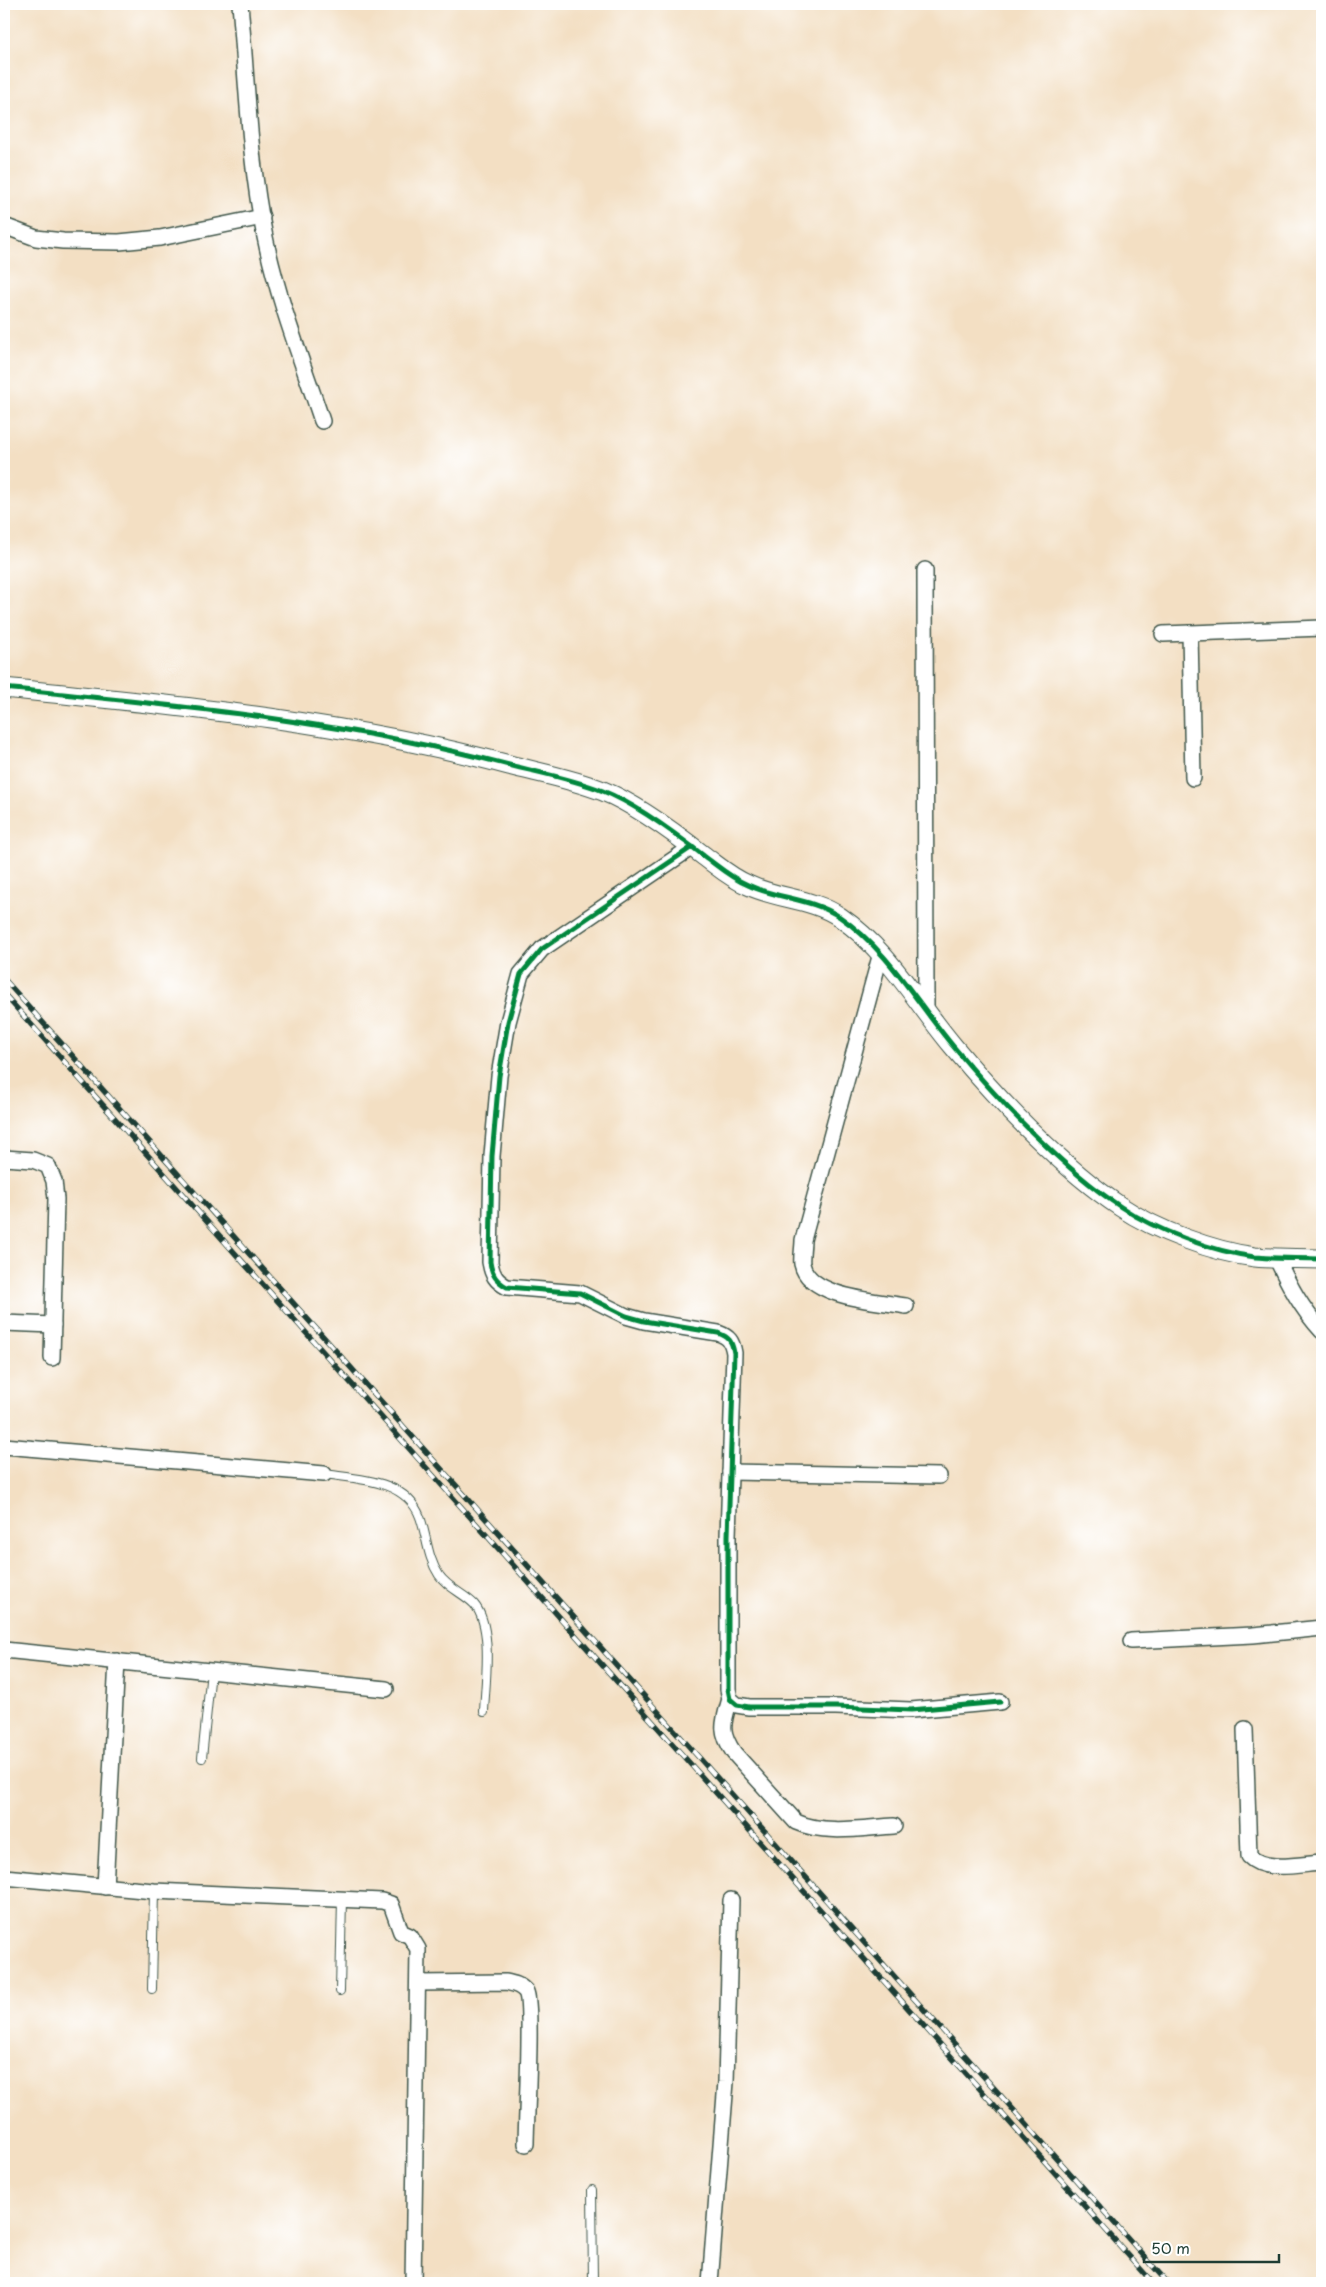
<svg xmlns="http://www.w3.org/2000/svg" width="1326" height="2287" viewBox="0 0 1326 2287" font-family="'Playpen Sans',sans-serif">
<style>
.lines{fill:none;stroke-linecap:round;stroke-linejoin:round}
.service-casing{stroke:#3f5549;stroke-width:10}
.minor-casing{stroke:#3f5549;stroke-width:18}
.tertiary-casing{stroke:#3f5549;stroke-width:21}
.service{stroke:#fff;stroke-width:8}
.minor{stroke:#fff;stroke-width:15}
.tertiary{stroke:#fff;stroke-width:19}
.rail-casing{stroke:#1f3d34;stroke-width:5.5}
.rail{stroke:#fff;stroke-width:4;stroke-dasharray:11;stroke-linecap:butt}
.cycleway-casing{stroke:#fff;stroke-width:8}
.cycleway{stroke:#00873e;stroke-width:5}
</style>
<rect width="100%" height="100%" fill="#fff"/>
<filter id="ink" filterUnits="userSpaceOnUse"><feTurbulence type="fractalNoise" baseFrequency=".02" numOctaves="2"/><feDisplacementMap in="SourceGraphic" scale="10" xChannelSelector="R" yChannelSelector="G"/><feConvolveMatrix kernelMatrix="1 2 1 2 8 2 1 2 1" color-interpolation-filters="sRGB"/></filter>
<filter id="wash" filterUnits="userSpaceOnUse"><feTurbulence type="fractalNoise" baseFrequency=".0096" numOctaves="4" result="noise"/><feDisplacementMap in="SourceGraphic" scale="20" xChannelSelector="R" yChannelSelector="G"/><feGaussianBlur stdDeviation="1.12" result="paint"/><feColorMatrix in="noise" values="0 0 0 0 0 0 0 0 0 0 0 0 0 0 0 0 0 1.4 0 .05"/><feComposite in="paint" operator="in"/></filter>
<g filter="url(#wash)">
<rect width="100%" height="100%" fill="#f3dfc3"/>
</g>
<g filter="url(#ink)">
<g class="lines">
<defs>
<g id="service">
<path d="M324,1474C357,1479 406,1479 420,1517C427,1536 427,1557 439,1575C448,1588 463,1593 474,1604C494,1627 485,1683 484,1712"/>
<polyline points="202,1758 211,1671"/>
<polyline points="152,1989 154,1891"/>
<polyline points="340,1991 342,1899"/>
<polyline points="592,2190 593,2283"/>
</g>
<g id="minor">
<path d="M240,4C247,81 249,161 265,237C278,300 302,361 322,421"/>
<polyline points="4,226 36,238 63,241 119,242 160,238 262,217"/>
<polyline points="925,570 926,1009"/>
<polyline points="1190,633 1193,778"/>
<polyline points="1163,634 1322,628"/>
<path d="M692,847L542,949L521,974L508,1022L499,1076L492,1156L490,1262C492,1275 496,1281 507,1287L580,1293L626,1316L644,1321L718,1333C729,1337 732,1341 734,1353L728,1536V1689L730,1699L737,1705L749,1707H836L911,1710L1000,1702"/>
<path d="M881,953L803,1240C803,1248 801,1257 802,1264C809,1298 878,1301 906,1306"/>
<polyline points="4,1158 33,1160 48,1166 54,1181 56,1199 52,1358"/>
<path d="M1276,1257C1289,1285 1301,1308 1322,1331"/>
<polyline points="4,1323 53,1325"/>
<polyline points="4,1446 324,1474"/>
<polyline points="730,1472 939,1476"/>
<polyline points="1131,1641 1253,1635 1322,1628"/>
<polyline points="4,1650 386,1689"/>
<path d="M730,1699C723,1723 719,1731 734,1753L796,1822C825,1835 862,1828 894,1826"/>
<path d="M1245,1729L1249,1856C1265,1873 1300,1864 1322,1863"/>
<polyline points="4,1877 154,1891 382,1901 391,1904 401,1932 410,1936 418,1949 413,2283"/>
<polyline points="105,1887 117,1661"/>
<path d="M418,1983L506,1982C514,1984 521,1985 526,1992C533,2005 526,2121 526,2144"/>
<polyline points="710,2283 726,2082 731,1900"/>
</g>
<path id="tertiary" d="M4,688C173,705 345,721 509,765C540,773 573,779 603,791C636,804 676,834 704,856C719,867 731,878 748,885C777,899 812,898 840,917C888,950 916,1002 953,1046C998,1100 1063,1169 1121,1207C1155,1230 1214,1252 1255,1257C1277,1259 1300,1258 1322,1259"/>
</defs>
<use href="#service" class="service-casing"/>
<use href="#minor" class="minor-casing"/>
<use href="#tertiary" class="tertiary-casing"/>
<use href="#service" class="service"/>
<use href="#minor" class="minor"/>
<use href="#tertiary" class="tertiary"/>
<defs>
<g id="rail">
<polyline points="4,979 1168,2283"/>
<polyline points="4,994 1153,2283"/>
</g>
</defs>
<use href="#rail" class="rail-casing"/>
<use href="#rail" class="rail"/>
<defs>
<g id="cycleway">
<path d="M4,688C173,705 345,721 509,765C540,773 573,779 603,791C636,804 676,834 704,856C719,867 731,878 748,885C777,899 812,898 840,917C888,950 916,1002 953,1046C998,1100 1063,1169 1121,1207C1155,1230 1214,1252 1255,1257C1277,1259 1300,1258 1322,1259"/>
<path d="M692,847L542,949L521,974L508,1022L499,1076L492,1156L490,1262C492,1275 496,1281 507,1287L580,1293L626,1316L644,1321L718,1333C729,1337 732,1341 734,1353L728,1536V1689L730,1699L737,1705L749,1707H836L911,1710L1000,1702"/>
</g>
</defs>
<use href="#cycleway" class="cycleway-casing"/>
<use href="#cycleway" class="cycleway"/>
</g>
</g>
<rect width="1326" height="2287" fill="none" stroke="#fff" stroke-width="20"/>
<path d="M1144 2254v8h135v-8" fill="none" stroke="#1f3d34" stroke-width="2.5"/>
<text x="1151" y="2254" font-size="15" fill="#1f3d34" stroke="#ffffff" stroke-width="4" paint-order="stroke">50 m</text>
</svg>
